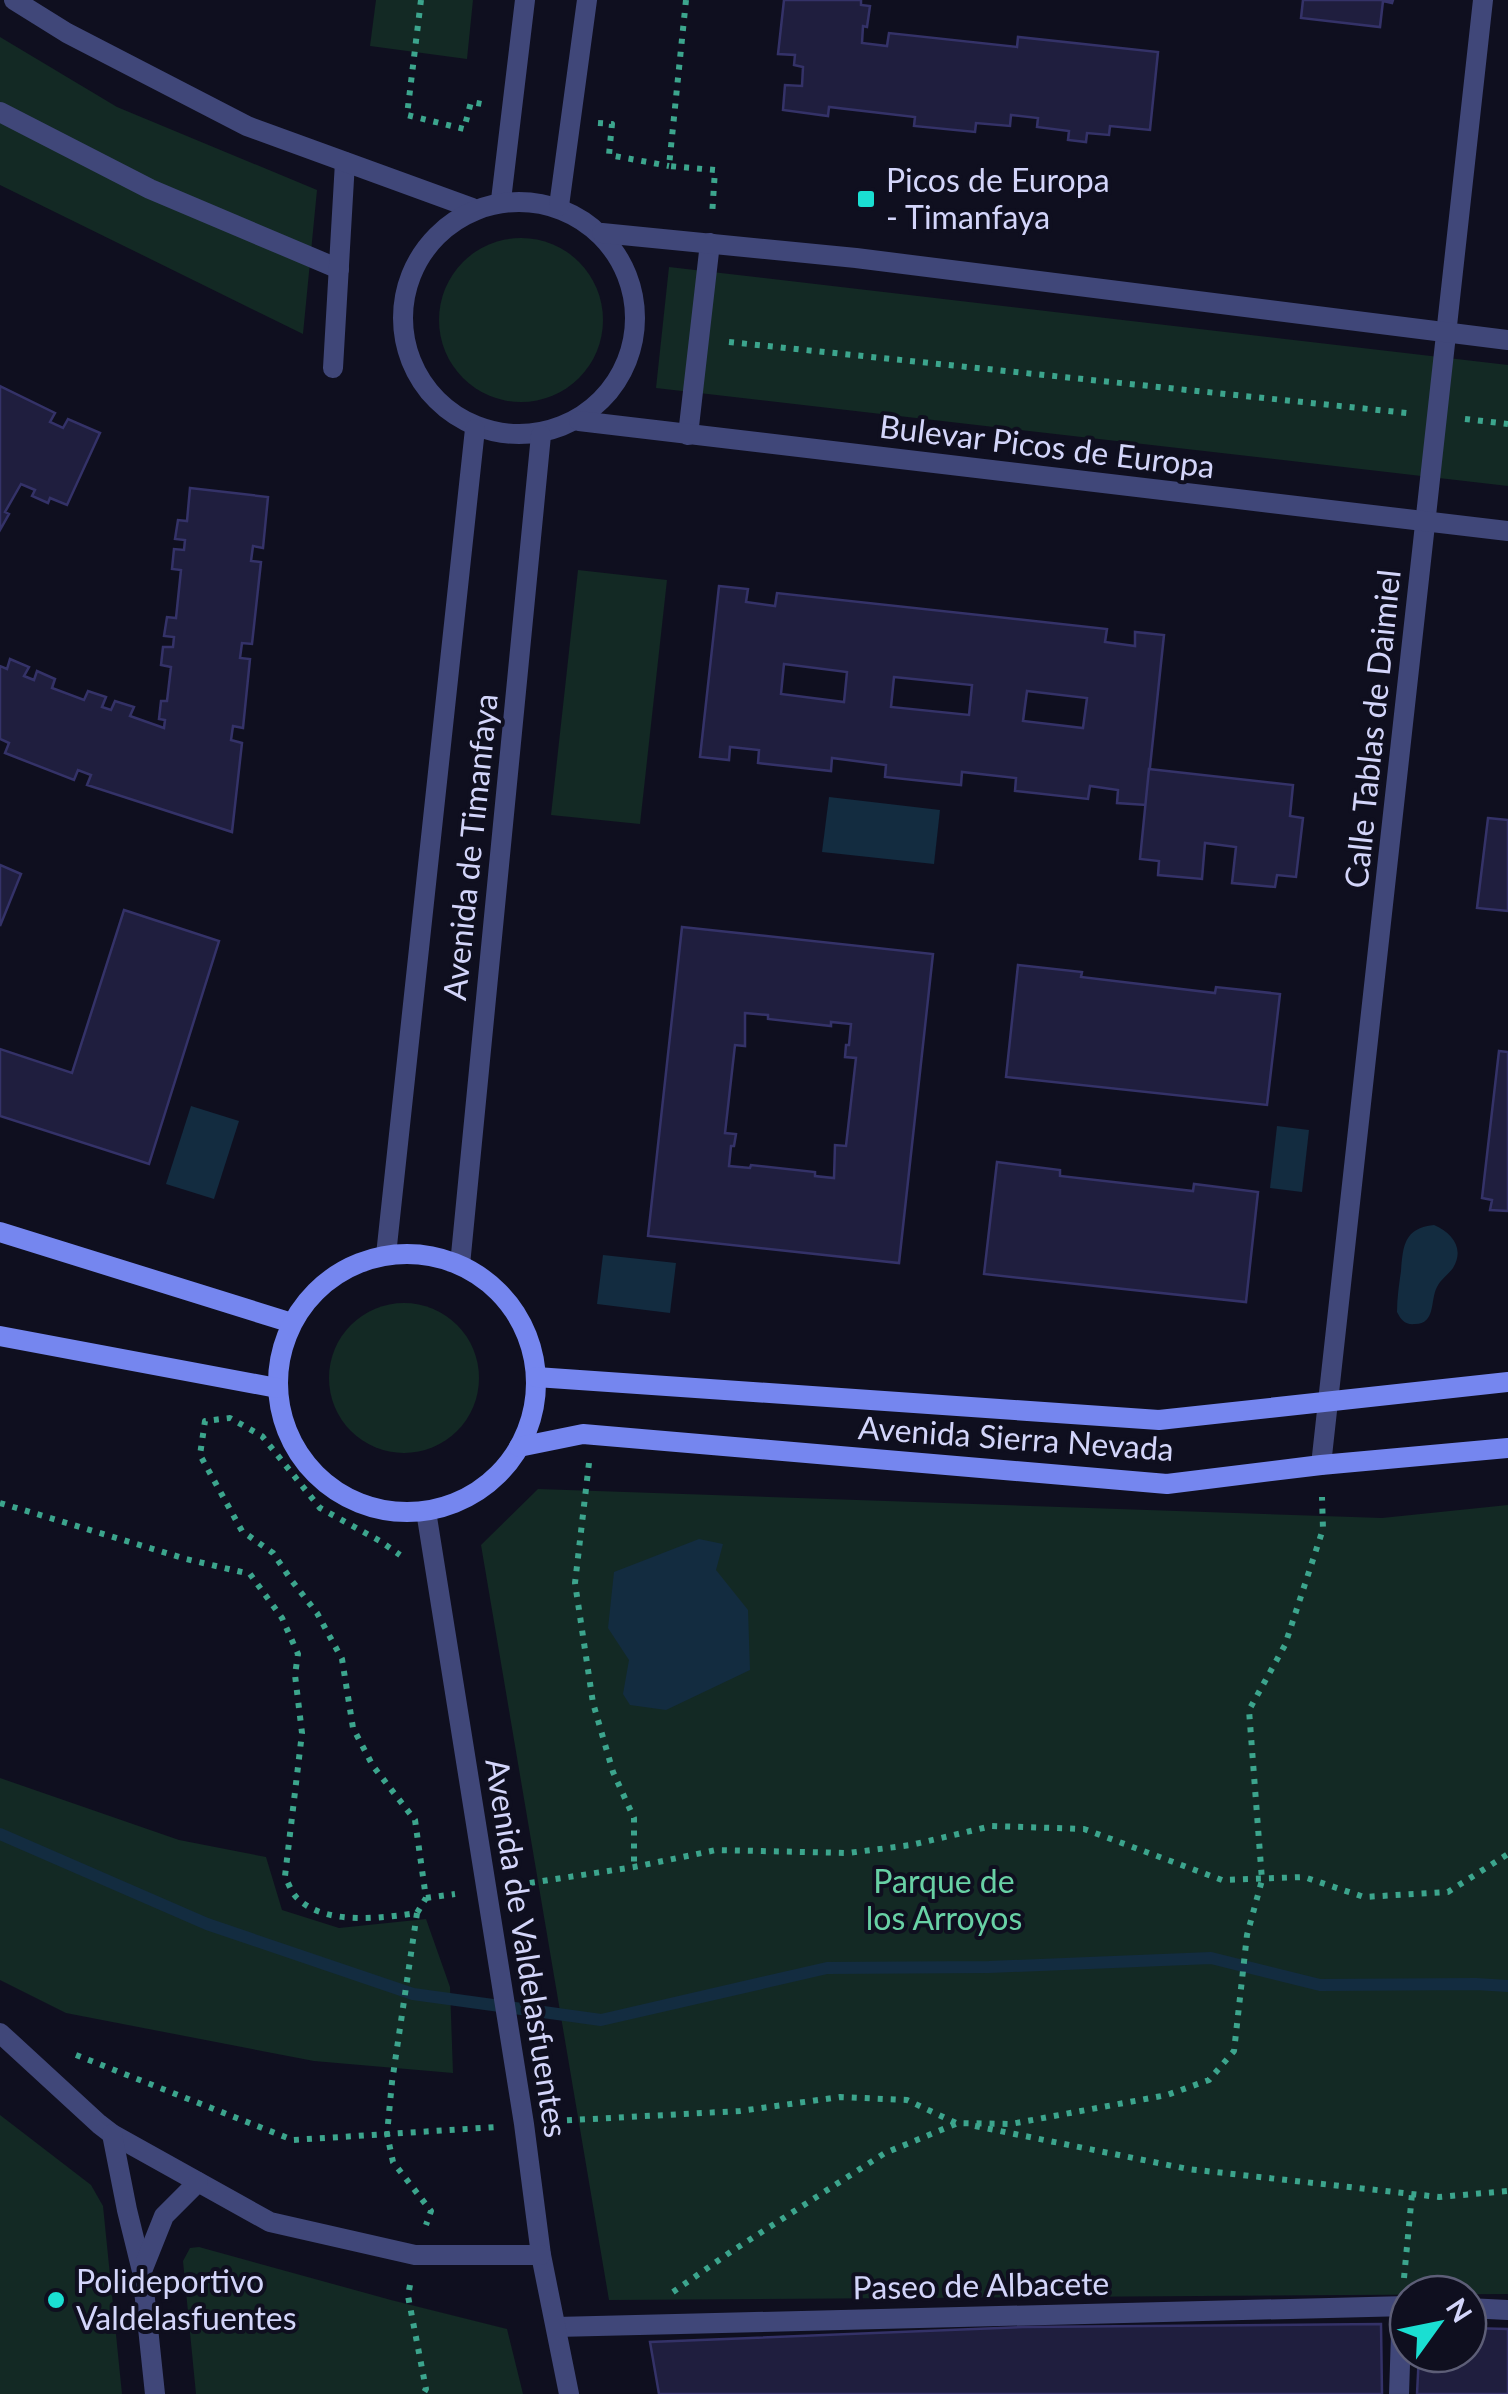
<svg xmlns="http://www.w3.org/2000/svg" width="1508" height="2394" viewBox="0 0 1508 2394" font-family="Lato,sans-serif">
<style>
.green{fill:#132924}
.water{fill:#132c40}
.lines{fill:none;stroke-linecap:round;stroke-linejoin:round}
.stream{stroke:#132c40;stroke-width:12}
.building{fill:#1f1e3e;stroke:#343268;stroke-width:2.5;fill-rule:evenodd}
.path{stroke:#3ca58d;stroke-width:6;stroke-dasharray:5 8;stroke-linecap:butt}
.pedestrian{stroke:#404779;stroke-width:20}
.minor{stroke:#404779;stroke-width:20}
.secondary{stroke:#7586ef;stroke-width:20}
.poi-dot{fill:#1adfd2;stroke:#0f0f1f;stroke-width:4}
.labels{text-anchor:middle;stroke-width:8;stroke-linejoin:round;paint-order:stroke}
.poi-label{font-size:32px;fill:#d3d5fa;stroke:#0f0f1f;text-anchor:start}
.street-label{font-size:32px;fill:#d3d5fa;stroke:#0f0f1f}
.park-label{font-size:32px;fill:#68d1a5;stroke:#0f0f1f}
</style>
<rect width="100%" height="100%" fill="#0f0f1f"/>
<g class="green">
<polygon points="376,0 473,0 467,59 370,46"/>
<polygon points="0,37 117,107 317,190 303,334 0,185"/>
<circle cx="521" cy="320" r="82"/>
<polygon points="669,267 1508,365 1508,486 656,388"/>
<polygon points="578,570 667,580 640,824 551,815"/>
<circle cx="404" cy="1378" r="75"/>
<polygon points="538,1489 1382,1518 1508,1505 1508,2294 609,2300 481,1545"/>
<polygon points="0,1778 179,1840 266,1857 282,1910 339,1928 426,1919 450,1987 453,2073 314,2061 66,2013 0,1980"/>
<polygon points="0,2115 91,2185 103,2206 122,2394 0,2394"/>
<polygon points="199,2247 391,2300 507,2329 523,2394 196,2394 183,2261 190,2248"/>
</g>
<g class="water">
<polygon points="829,797 940,810 934,864 822,852"/>
<polygon points="191,1106 239,1121 214,1199 166,1184"/>
<polygon points="1277,1126 1309,1130 1302,1192 1270,1188"/>
<path d="M1434,1225C1452,1233 1465,1248 1453,1268C1448,1275 1441,1279 1437,1287C1430,1300 1436,1324 1415,1324C1405,1325 1401,1320 1397,1312C1397,1298 1399,1285 1401,1271C1403,1246 1404,1228 1434,1225Z"/>
<polygon points="603,1255 676,1263 670,1313 597,1304"/>
<polygon points="699,1539 723,1544 716,1570 748,1610 750,1670 666,1710 630,1705 623,1694 629,1660 608,1628 614,1572"/>
</g>
<g class="lines">
<polyline class="stream" points="0,1834 207,1924 413,1994 601,2020 827,1968 989,1967 1211,1958 1320,1985 1476,1984 1508,1986"/>
</g>
<g class="building">
<polygon points="784,0 861,0 861,5 870,6 867,27 863,26 862,43 887,46 889,33 1017,47 1018,37 1158,52 1150,130 1110,126 1109,135 1087,133 1086,142 1068,140 1069,131 1037,127 1038,118 1011,115 1010,126 976,123 975,132 914,126 915,117 829,107 828,116 783,110 785,85 802,86 803,67 794,65 795,55 778,54"/>
<polygon points="1303,0 1393,0 1392,3 1383,1 1380,27 1301,18"/>
<polygon points="0,386 55,413 50,422 63,428 68,419 100,433 67,505 50,498 48,503 32,496 35,490 21,484 5,512 9,514 0,530"/>
<polygon points="190,488 268,497 263,548 253,546 251,561 261,562 252,644 242,643 240,658 250,659 243,728 233,726 231,740 242,743 232,832 87,785 91,775 78,770 74,780 5,753 9,743 0,739 0,666 7,669 10,659 29,667 24,676 34,680 37,671 55,679 52,688 84,700 88,691 106,697 102,707 111,710 115,701 134,707 130,716 164,728 165,720 159,719 161,701 167,701 171,667 161,665 163,647 173,647 174,637 164,636 167,617 176,618 181,570 172,569 174,549 184,550 185,540 175,539 178,520 187,521"/>
<path d="M719,586L748,589L746,602L775,606L777,593L1107,629L1105,642L1135,646V632L1164,635L1146,805L1117,803L1118,790L1090,786L1088,799L1015,791L1016,778L962,772L961,785L885,777L886,765L832,758L831,771L758,763L759,750L730,747L729,760L700,757ZM784,664L847,672L844,702L781,694ZM894,677L972,685L969,715L891,707ZM1027,691L1087,698L1083,728L1023,721Z"/>
<polygon points="1149,769 1293,785 1290,816 1303,818 1296,877 1277,875 1275,887 1232,883 1236,847 1205,843 1202,879 1158,875 1159,861 1140,859"/>
<polygon points="1488,818 1508,820 1508,911 1477,908"/>
<polygon points="0,865 21,874 0,926"/>
<polygon points="124,910 219,941 149,1164 0,1116 0,1049 72,1073"/>
<path d="M682,927L933,954L899,1263L648,1236ZM745,1013L768,1015V1019L831,1026V1022L851,1024L849,1045H846L845,1057L856,1058L846,1146L835,1145L834,1178L815,1176V1172L751,1165L750,1168L729,1166L731,1146H734L736,1134L725,1133L735,1045L745,1046Z"/>
<polygon points="1018,965 1082,972 1081,977 1215,993 1216,987 1280,994 1267,1105 1006,1077"/>
<polygon points="1499,1051 1508,1052 1508,1211 1490,1210 1492,1200 1482,1198"/>
<polygon points="997,1162 1060,1170 1060,1176 1193,1191 1194,1184 1258,1192 1246,1302 984,1274"/>
<polygon points="1381,2324 1382,2394 659,2394 650,2342 1023,2327"/>
<polygon points="1468,2328 1508,2329 1508,2394 1417,2394 1419,2354 1468,2354"/>
</g>
<g class="lines">
<g class="path">
<polyline points="421,0 407,115 464,129 471,102 482,104"/>
<polyline points="686,0 669,166 715,170 712,216"/>
<polyline points="598,123 612,124 609,155 669,166"/>
<polyline points="729,342 1407,413"/>
<polyline points="1465,419 1508,424"/>
<polyline points="589,1463 575,1583 593,1703 613,1772 634,1818 634,1867"/>
<path d="M0,1503L186,1559L250,1574L282,1618L298,1654L295,1675L302,1733L285,1876C288,1883 292,1893 297,1898C325,1926 382,1918 417,1913L426,1898L415,1820L373,1766L353,1728L342,1659L317,1613L292,1581L273,1553L242,1531L200,1455L205,1421L230,1418L262,1436L320,1508L380,1541L400,1555"/>
<polyline points="517,1885 634,1867 716,1850 848,1853 911,1845 992,1826 1084,1829 1222,1880 1304,1877 1364,1897 1448,1892 1508,1854"/>
<polyline points="426,1898 455,1894"/>
<polyline points="417,1913 392,2082 387,2134 393,2162 431,2211 426,2225"/>
<polyline points="76,2055 293,2140 497,2127"/>
<polyline points="554,2121 740,2111 840,2097 907,2100 956,2123 1011,2124 1167,2095 1209,2080 1234,2051 1247,1935 1262,1880 1249,1710 1285,1645 1323,1529 1322,1497"/>
<polyline points="975,2126 1188,2169 1439,2197 1508,2191"/>
<polyline points="1404,2278 1412,2194"/>
<polyline points="410,2285 408,2296 426,2389 423,2394"/>
<polyline points="673,2292 732,2251 885,2153 958,2123"/>
</g>
<g class="pedestrian">
<polyline points="0,112 150,189 339,269"/>
<polyline points="333,368 345,162"/>
<polyline points="688,435 710,243"/>
<polyline points="1321,1465 1483,0"/>
<polyline points="1468,2308 1508,2310"/>
<polyline points="556,2327 1408,2306"/>
<polyline points="1399,2394 1402,2305"/>
</g>
<g class="minor">
<polyline points="14,0 67,33 247,126 472,208"/>
<polyline points="501,200 525,0"/>
<circle cx="519" cy="318" r="116"/>
<polyline points="559,206 587,0"/>
<polyline points="602,233 856,258 1508,340"/>
<polyline points="579,421 1508,531"/>
<polyline points="386,1255 475,429"/>
<polyline points="460,1265 541,435"/>
<polyline points="426,1511 524,2124 541,2255 569,2394"/>
<polyline points="0,2033 99,2124 112,2134 270,2222 415,2255 541,2255"/>
<polyline points="112,2134 127,2210 142,2271 155,2394"/>
<polyline points="142,2271 164,2216 198,2182"/>
</g>
<g class="secondary">
<polyline points="0,1232 292,1323"/>
<circle cx="407" cy="1383" r="129"/>
<polyline points="0,1336 277,1388"/>
<polyline points="536,1377 1159,1420 1508,1382"/>
<polyline points="519,1447 583,1434 1167,1484 1321,1465 1508,1448"/>
</g>
</g>
<g class="poi-dot">
<rect x="856" y="189" width="20" height="20" rx="5"/>
<circle cx="56" cy="2300" r="10"/>
</g>
<g class="labels">
<g class="poi-label">
<text x="886" y="192">Picos de Europa<tspan x="886" dy="37">- Timanfaya</tspan></text>
<text x="76" y="2293">Polideportivo<tspan x="76" dy="37">Valdelasfuentes</tspan></text>
</g>
<g class="street-label">
<text transform="translate(1047 447) rotate(7)" y="11">Bulevar Picos de Europa</text>
<text transform="translate(1373 729) rotate(-84)" y="11">Calle Tablas de Daimiel</text>
<text transform="translate(471 847) rotate(-84)" y="11">Avenida de Timanfaya</text>
<text transform="translate(1016 1439) rotate(4)" y="11">Avenida Sierra Nevada</text>
<text transform="translate(526 1948) rotate(81)" y="11">Avenida de Valdelasfuentes</text>
<text transform="translate(981 2286) rotate(-1)" y="11">Paseo de Albacete</text>
</g>
<g class="park-label">
<text x="944" y="1893">Parque de<tspan x="944" dy="37">los Arroyos</tspan></text>
</g>
</g>
<g transform="translate(1438 2324) rotate(57)"><circle r="48" fill="#0f0f1f" stroke="#5d5e77" stroke-width="2.5"/>
<path d="M0-8L18 38L0 25L-18 38Z" fill="#1adfd2"/>
<text y="-15" font-size="28" font-weight="bold" text-anchor="middle" fill="#d3d5fa">N</text>
</g>
</svg>
